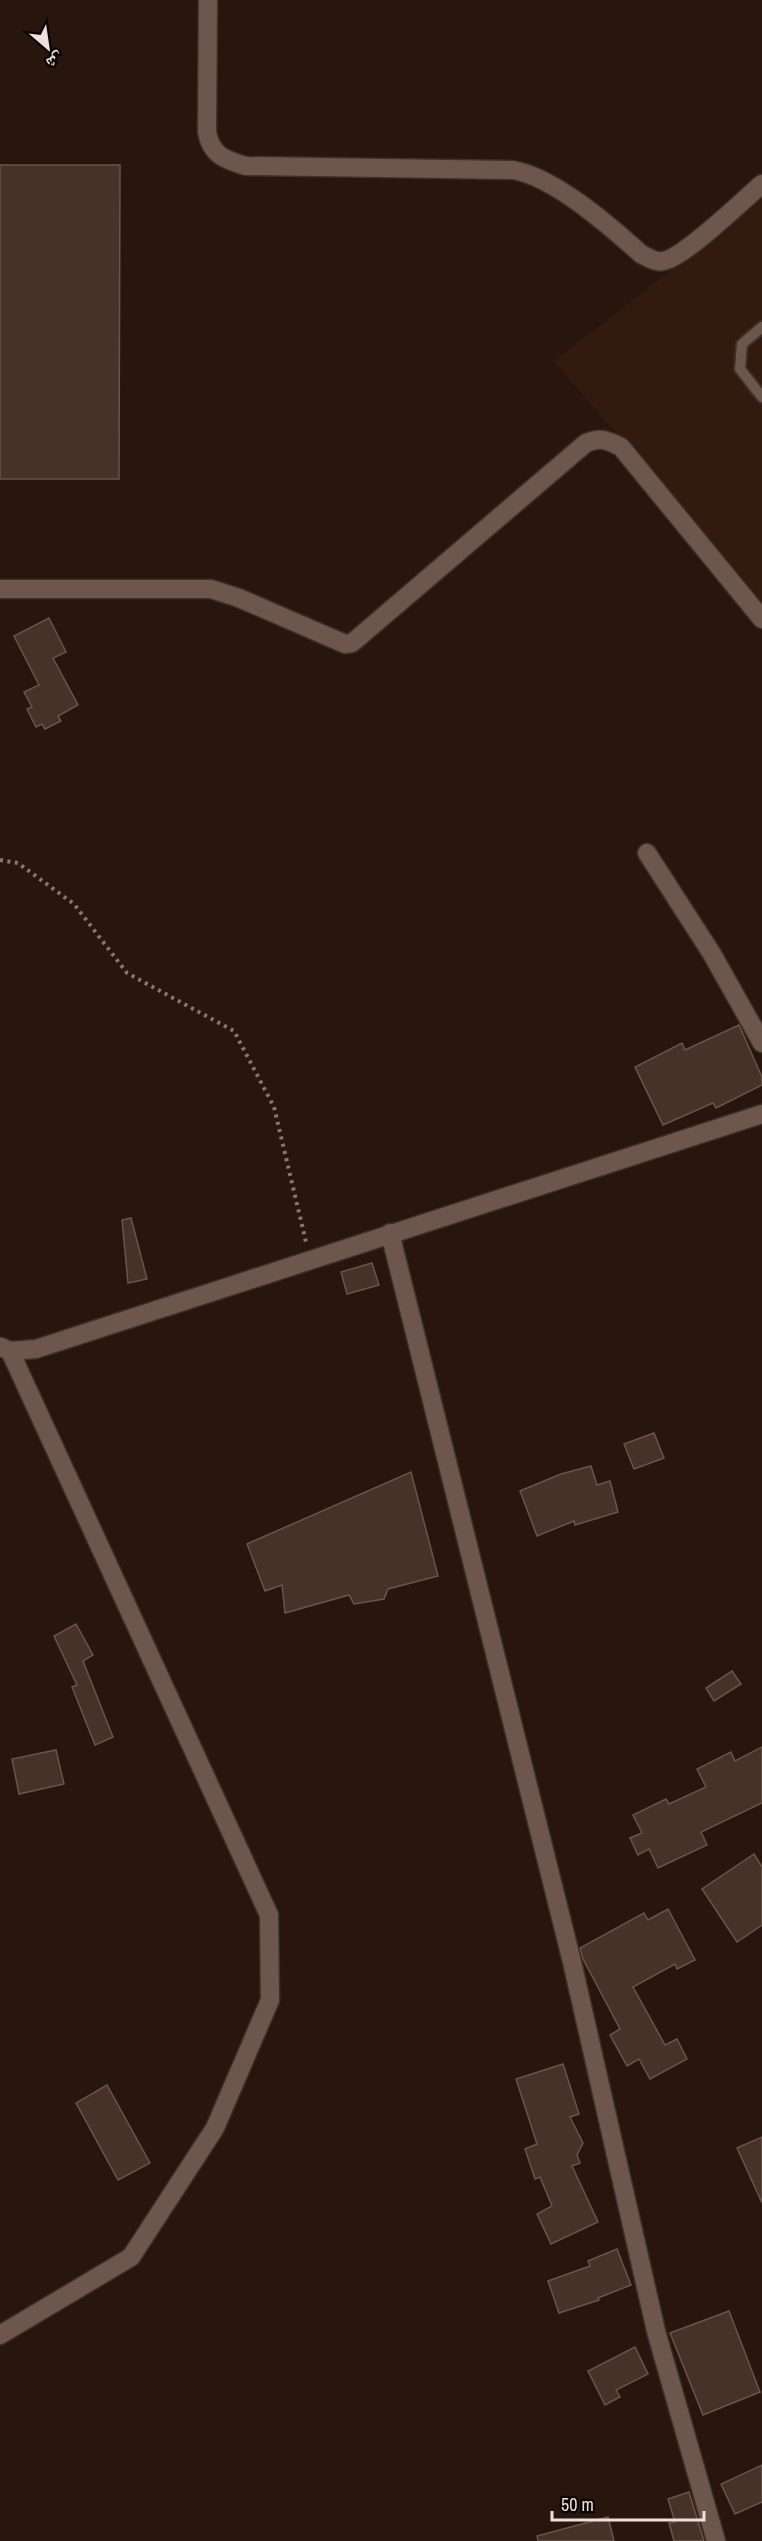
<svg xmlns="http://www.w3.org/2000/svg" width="762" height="2541" viewBox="0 0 762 2541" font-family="'Archivo Narrow','Noto Naskh Arabic',sans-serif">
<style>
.built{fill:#321a0e}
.building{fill:#463228;stroke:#6a544a;stroke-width:1.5}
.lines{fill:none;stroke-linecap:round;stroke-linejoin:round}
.lane-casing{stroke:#3c2f2c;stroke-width:14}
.street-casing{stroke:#3c2f2c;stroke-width:21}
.path{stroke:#877770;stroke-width:4;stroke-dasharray:3 4.5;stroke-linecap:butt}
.lane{stroke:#6d574c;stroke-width:10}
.street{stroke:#6d574c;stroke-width:18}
</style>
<rect width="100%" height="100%" fill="#28160e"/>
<polygon class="built" points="762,200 762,605 554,361"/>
<g class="building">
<polygon points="0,165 120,165 119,479 0,479"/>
<polygon points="49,618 66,652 53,658 78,705 58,716 61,721 45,729 42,724 36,727 27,709 32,707 24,692 39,685 14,636"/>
<polygon points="739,1025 762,1077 762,1085 716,1108 713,1103 663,1125 635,1067 682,1043 685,1050"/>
<polygon points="131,1218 147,1279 128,1283 122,1220"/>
<polygon points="372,1263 379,1285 347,1294 341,1272"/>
<polygon points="654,1433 664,1458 634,1469 624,1444"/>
<polygon points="591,1466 597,1485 610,1481 618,1512 575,1525 574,1521 537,1536 520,1491 561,1474"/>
<polygon points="411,1472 438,1576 388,1589 384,1599 354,1604 349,1595 285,1613 282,1585 265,1591 247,1544"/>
<polygon points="76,1624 93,1655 83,1661 113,1737 95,1745 72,1687 77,1685 54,1636"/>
<polygon points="732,1671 741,1684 714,1701 706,1688"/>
<polygon points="762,1747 762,1803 701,1832 707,1845 658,1868 649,1849 638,1855 630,1838 642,1833 633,1815 666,1799 669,1804 706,1787 697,1769 731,1752 735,1761"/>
<polygon points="56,1750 64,1784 19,1794 12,1759"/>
<polygon points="754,1854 762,1867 762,1925 737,1942 702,1889"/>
<polygon points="668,1909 695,1960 677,1969 675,1964 633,1987 665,2045 677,2039 687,2059 650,2079 639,2059 627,2066 610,2035 620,2029 583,1959 580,1948 644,1913 648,1920"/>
<polygon points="563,2064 579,2114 570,2117 583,2143 577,2155 580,2163 572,2166 598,2222 551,2244 537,2214 552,2206 540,2177 535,2179 525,2149 537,2144 516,2079"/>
<polygon points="107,2085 150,2163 118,2180 76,2103"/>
<polygon points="762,2137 762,2203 737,2148"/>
<polygon points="617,2249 631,2285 598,2298 599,2300 559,2313 548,2281 590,2266 588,2261"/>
<polygon points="729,2311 760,2392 703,2415 670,2333"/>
<polygon points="635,2347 648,2374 616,2390 620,2397 605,2405 588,2371"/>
<polygon points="762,2465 762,2502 735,2514 721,2484"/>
<polygon points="689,2492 704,2541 674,2541 669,2523 675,2522 668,2499"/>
<polygon points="608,2517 614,2541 538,2541 537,2536"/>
</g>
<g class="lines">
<defs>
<polyline id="lane" points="762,327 742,344 740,369 762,397"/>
<g id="street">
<path d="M208,0L207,132C211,155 225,160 246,166L513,170C554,177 610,226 641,254C648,257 655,263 663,261C684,258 743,200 762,184"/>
<path d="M0,589H211L239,598L345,644L352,643L586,443C601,437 607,440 621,447L762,619"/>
<polyline points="647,853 712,954 762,1043"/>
<polyline points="390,1233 572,1962 656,2331 716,2541"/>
<polyline points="1,1347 10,1351 36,1349 762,1114"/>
<polyline points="0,2335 131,2257 215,2128 270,2000 269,1915 10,1351"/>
</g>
</defs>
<use href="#lane" class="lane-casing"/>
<use href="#street" class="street-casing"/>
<polyline class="path" points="0,860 18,863 74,904 127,973 234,1031 274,1107 306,1242"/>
<use href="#lane" class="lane"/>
<use href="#street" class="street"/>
</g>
<g transform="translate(48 48) rotate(151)" stroke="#0b0503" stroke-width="4.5" paint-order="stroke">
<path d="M0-4.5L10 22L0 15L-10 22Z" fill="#eee1db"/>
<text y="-9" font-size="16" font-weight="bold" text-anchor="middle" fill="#eee1db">ش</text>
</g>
<path d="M552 2511v9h152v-9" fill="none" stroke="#eee1db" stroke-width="3"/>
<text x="561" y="2511" font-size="18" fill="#eee1db" stroke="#0b0503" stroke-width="4.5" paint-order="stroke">50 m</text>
</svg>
